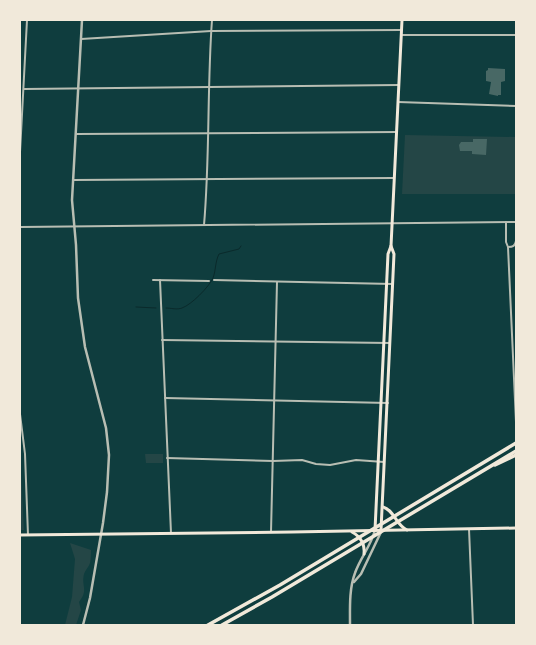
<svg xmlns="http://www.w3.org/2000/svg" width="536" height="645" viewBox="0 0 536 645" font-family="'Open Sans',sans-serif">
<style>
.green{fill:#244646}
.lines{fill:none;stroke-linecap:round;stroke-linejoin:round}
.stream{stroke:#0a2a2b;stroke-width:1}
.building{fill:#486865}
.minor{stroke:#b8beb3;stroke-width:2}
.tertiary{stroke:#b8beb3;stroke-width:2.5}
.secondary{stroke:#f1e9da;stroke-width:3}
.motorway{stroke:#f1e9da;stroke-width:3.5}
</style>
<rect width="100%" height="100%" fill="#0f3d3e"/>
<g class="green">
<polygon points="405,135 516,137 516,194 402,194"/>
<polygon points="20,454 24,530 20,530"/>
<polygon points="145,454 163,454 163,463 146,463"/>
<path d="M70,543L91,550C91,554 91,559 90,563C89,567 85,570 84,574C81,586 89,590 79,602L81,610L76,625H65L72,597L75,559Z"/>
</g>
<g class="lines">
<g class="stream">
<polyline points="136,307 156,308"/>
<path d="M166,308C171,308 177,310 182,308C191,305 209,287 213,278C216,270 215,262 219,254L239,249L241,246"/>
</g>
</g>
<g class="building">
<polygon points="488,68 505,69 505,81 501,82 501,95 498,95 498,96 489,94 491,82 486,81 486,71 488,70"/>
<polygon points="473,139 487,139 486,155 472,154 472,151 460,151 459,145 461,142 473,142"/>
</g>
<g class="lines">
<g class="minor">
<polyline points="401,35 516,35"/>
<polyline points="81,39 211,31 401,30"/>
<polyline points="24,89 399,85"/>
<polyline points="398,102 516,106"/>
<polyline points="76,134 397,132"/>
<polyline points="20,152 27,20"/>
<polyline points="73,180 394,178"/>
<polyline points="506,222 506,242 508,247 516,422"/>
<path d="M204,225C210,157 207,88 212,20"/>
<polyline points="20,227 516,222"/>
<path d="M508,247C513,247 515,246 516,241"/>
<polyline points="153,280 209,281"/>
<polyline points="160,280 171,533"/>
<polyline points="214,280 393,284"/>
<polyline points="162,340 390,343"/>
<polyline points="165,398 388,403"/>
<polyline points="20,414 25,454 28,535"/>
<polyline points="167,458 273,461 302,460 316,464 330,465 356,460 384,462"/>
<polyline points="469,529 473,625"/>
<polyline points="271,532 277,282"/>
</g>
<g class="tertiary">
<polyline points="82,20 72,200 76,245 78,298 85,347 106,428 109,455 107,492 103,523 90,598 83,625"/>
<polyline points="354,582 361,574 381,532"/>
<path d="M350,625C350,608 349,589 355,573C360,558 371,546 375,530"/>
</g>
<g class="secondary">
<path d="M383,507C394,510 396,525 407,530"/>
<polyline points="375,530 388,254 391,246 402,20"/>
<polyline points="381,530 394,254 391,246"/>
<path d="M352,532C361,537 365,544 364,554"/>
<polyline points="20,535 292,532 516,528"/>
</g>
<g class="motorway">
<polyline points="495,465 516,455"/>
<polyline points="208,625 280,585 516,443"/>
<polyline points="222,625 272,597 516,451"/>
</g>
</g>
<rect width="536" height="645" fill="none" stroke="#f1e9da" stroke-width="42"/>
</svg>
